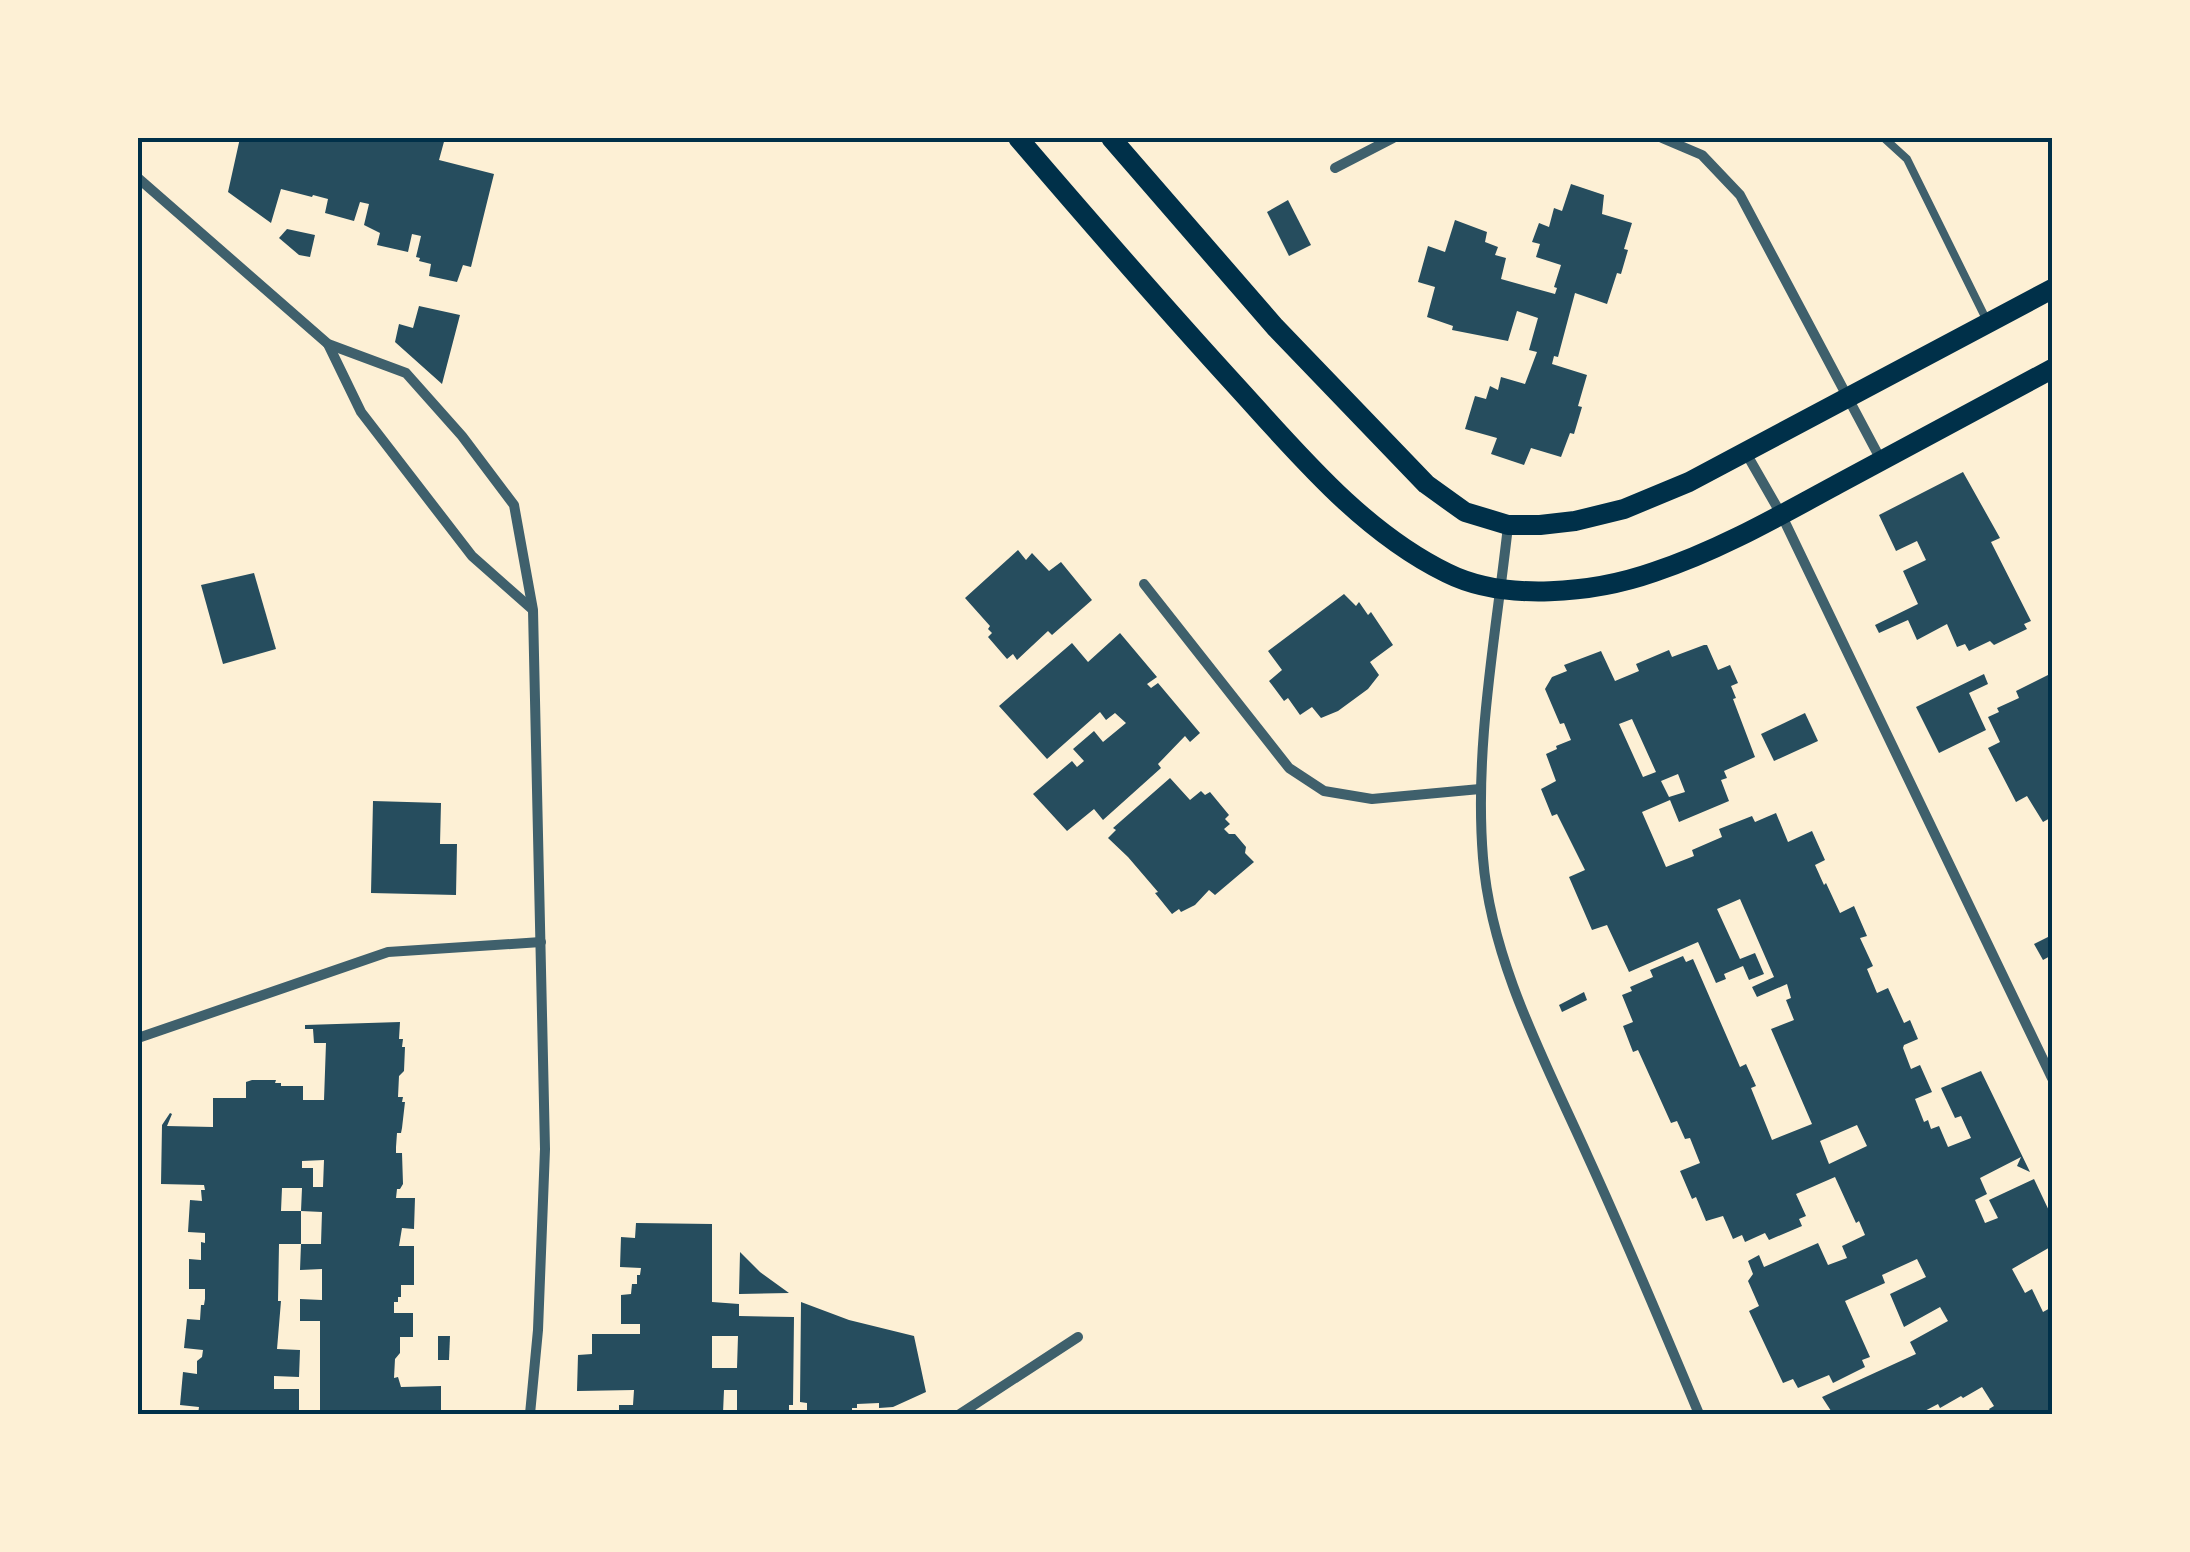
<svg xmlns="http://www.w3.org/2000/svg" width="2190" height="1552" viewBox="0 0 2190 1552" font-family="Signika,sans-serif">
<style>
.building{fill:#264d5e;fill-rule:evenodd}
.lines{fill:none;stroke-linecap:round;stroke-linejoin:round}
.service{stroke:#3f606c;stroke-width:8}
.minor{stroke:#3f606c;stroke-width:10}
.secondary{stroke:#003049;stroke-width:20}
.neatline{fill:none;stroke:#003049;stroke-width:4}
</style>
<rect width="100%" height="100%" fill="#fdf0d5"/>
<g class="building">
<polygon points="240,138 445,138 439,160 494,174 471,267 463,265 457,282 429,276 431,264 419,261 420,258 416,257 421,236 412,234 408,252 377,245 380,233 364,225 369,204 360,202 354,221 325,213 328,199 313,195 312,197 281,189 271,223 228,192"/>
<polygon points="1571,184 1604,195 1602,214 1632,223 1624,249 1628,250 1621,274 1617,273 1607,304 1575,293 1558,357 1554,356 1552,364 1587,375 1578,406 1582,407 1574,434 1570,433 1561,457 1531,448 1524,465 1491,454 1497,438 1465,429 1475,396 1486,399 1490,386 1498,390 1501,377 1525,384 1537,352 1529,350 1538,318 1517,311 1508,341 1452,330 1453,326 1427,317 1435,287 1418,282 1428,246 1445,252 1455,220 1487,232 1485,242 1498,247 1495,255 1506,258 1501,279 1555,294 1557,288 1554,287 1561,265 1536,257 1540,244 1532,242 1539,223 1549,227 1554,208 1562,211"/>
<polygon points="1288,200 1311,245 1289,256 1267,212"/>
<polygon points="287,229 315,235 310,257 299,255 279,238"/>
<polygon points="419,306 460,315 442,384 395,342 399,324 413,328"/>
<polygon points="1963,472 2000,538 1991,542 2031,621 2024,624 2027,629 1994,645 1990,641 1969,651 1965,644 1957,647 1947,624 1917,640 1908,620 1879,633 1875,625 1918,604 1903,571 1926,560 1917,541 1896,551 1879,515"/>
<polygon points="1018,550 1026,560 1032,553 1049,571 1061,562 1092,600 1052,635 1048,631 1017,660 1013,654 1007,659 988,637 992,633 988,629 990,626 965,598"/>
<polygon points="254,573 276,649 223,664 201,585"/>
<polygon points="1344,594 1356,606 1359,602 1368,615 1371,612 1393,645 1370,662 1379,675 1368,689 1338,711 1321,718 1312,707 1300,715 1288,698 1284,701 1269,681 1282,670 1268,651"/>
<polygon points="1120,633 1157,677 1147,684 1151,688 1158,683 1200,733 1190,742 1185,736 1158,764 1161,768 1103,820 1094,809 1067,831 1033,794 1072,761 1077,767 1084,761 1073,749 1094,731 1103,742 1126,723 1115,713 1106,720 1100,712 1047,759 999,706 1072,643 1088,662"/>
<path d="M1704,645H1707L1718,670L1730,665L1738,683L1731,686L1736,698L1733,699L1755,757L1724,771L1727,778L1721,780L1729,801L1679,822L1670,800L1642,812L1666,867L1694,856L1692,850L1722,837L1719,829L1752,816L1755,822L1776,813L1788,842L1812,831L1825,860L1815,865L1824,885L1826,883L1840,913L1854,906L1867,936L1860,938L1873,966L1867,969L1877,993L1888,988L1904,1023L1910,1020L1918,1039L1904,1045L1903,1048L1911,1069L1920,1065L1932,1092L1915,1099L1924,1122L1928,1120L1931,1129L1939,1126L1948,1147L1971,1138L1961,1116L1955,1118L1941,1088L1981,1071L2030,1172L2017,1166L2021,1157L1980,1178L1987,1194L1975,1200L1985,1223L1998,1218L1989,1200L2034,1179L2052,1217V1246L2012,1269L2025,1293L2032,1289L2043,1312L2052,1307V1340L2050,1344L2052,1347V1414H1992L1989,1409L1994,1406L1982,1387L1963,1398L1961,1396L1940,1408L1938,1404L1919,1414H1833L1822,1397L1916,1354L1910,1342L1948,1321L1940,1307L1904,1327L1890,1294L1926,1277L1917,1259L1882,1275L1885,1283L1845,1301L1870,1357L1862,1360L1865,1367L1833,1383L1829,1375L1798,1388L1793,1379L1783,1383L1749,1311L1759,1306L1748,1281L1753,1274L1748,1261L1759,1255L1764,1267L1818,1243L1828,1265L1847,1258L1842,1246L1865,1235L1859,1221L1856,1223L1835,1177L1796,1194L1806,1216L1799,1219L1802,1226L1769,1240L1765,1233L1745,1242L1742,1235L1733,1239L1723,1216L1706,1221L1696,1197L1692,1199L1680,1171L1700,1163L1690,1138L1685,1139L1677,1121L1671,1123L1638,1050L1633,1052L1623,1026L1633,1022L1622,995L1632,991L1630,987L1653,977L1650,970L1683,956L1686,962L1693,959L1740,1067L1746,1064L1756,1086L1751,1088L1772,1140L1812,1124L1771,1029L1794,1020L1786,1000L1791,998L1787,984L1757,997L1752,987L1774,977L1740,899L1717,909L1740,959L1755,953L1764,974L1749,980L1743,966L1724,974L1726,979L1716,983L1698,942L1629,972L1607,925L1592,930L1569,877L1585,870L1557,814L1552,816L1541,789L1556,781L1546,754L1557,749L1556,746L1571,740L1564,723L1560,724L1545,689L1552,677L1567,671L1564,665L1601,651L1615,681L1639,671L1636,664L1669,650L1672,657ZM1632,719L1656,772L1643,777L1619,724ZM1678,774L1685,792L1669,797L1661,781ZM1857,1125L1867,1146L1829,1164L1820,1141Z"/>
<polygon points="1984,674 1988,684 1969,693 1986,730 1939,753 1916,707"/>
<polygon points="2048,675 2051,682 2052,681 2052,817 2043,822 2027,796 2016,802 1988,748 2000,742 1988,717 1999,712 1997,708 2019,698 2016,691"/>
<polygon points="1805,713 1818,741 1774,761 1761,734"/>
<polygon points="1170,778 1190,800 1201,791 1205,795 1210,792 1229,815 1225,819 1230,824 1224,829 1229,834 1235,834 1246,847 1245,853 1254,862 1215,895 1209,890 1195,905 1181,912 1179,909 1172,914 1155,893 1158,892 1128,857 1108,838 1116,830 1113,828"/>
<polygon points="373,801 441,803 440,844 457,844 456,895 371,893"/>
<polygon points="2052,935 2052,955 2043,960 2034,944"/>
<polygon points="1584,992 1587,1000 1562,1012 1559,1005"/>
<path d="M400,1022L399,1039H403L402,1047H405L404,1071L399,1076L398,1097H403L402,1102H405L402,1128L401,1133H397L396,1147V1153H402L403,1184L400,1189H397L396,1198H415L414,1229L402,1228L399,1246H414V1285H401V1297H398V1302H394V1313H413V1337H400V1353L395,1359L394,1378L398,1377L401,1387L441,1386V1414H320V1321H300V1299L322,1300V1269L300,1270L301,1244H279L278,1301H281L277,1349L300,1350L299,1377L274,1376V1389H299V1414H198L199,1407L180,1405L183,1372L197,1374V1361L202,1357L203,1350L184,1348L187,1319L200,1320L201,1305H204L205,1299V1289H189V1259L201,1260V1242L205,1243V1233L188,1232L190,1200L202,1201L201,1190H205L204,1185L161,1184L162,1125L170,1113L172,1114L167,1126L213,1127V1098H246V1082L252,1080H276L275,1083H281V1086H303V1100H324L326,1043H314L313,1029H305V1025ZM324,1160L323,1187H313V1168H302V1161ZM282,1188H302L301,1211L322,1212L321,1244H301V1211H281Z"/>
<path d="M636,1223L712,1224V1302L739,1304V1316L794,1317L793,1405H789V1414H737V1390H724L723,1413L619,1414V1405H633L634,1390L577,1391L578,1355L592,1354V1334H640V1324H621V1295L631,1294L632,1284H637V1275H640L641,1268L620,1267L621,1237L635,1238ZM712,1336H738L737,1368H712Z"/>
<polygon points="740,1252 760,1272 789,1293 739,1294"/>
<polygon points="801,1302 849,1320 914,1336 926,1392 893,1407 879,1408 879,1403 857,1404 857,1408 852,1408 852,1410 841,1410 841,1414 807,1414 807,1403 800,1402"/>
<polygon points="438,1336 450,1336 449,1360 438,1360"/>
</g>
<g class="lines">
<polyline class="service" points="1884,138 1907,159 1988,323"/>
<g class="minor">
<polyline points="1662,138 1702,155 1740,195 1881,460"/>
<polyline points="1335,168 1393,138"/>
<polyline points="138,178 328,344 406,373 462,436 514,505 533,610 545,1149 538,1330 530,1414"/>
<polyline points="328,344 361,412 472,556 532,609"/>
<polyline points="1746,453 1781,514 2052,1078"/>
<path d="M1508,526C1496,635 1474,747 1483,858C1491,962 1546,1063 1588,1157C1627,1242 1663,1328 1699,1414"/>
<polyline points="1144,584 1289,768 1324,791 1372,799 1480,789"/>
<polyline points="138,1038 388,952 541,942"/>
<polyline points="960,1414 1078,1337"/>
</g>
<g class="secondary">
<path d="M1018,138C1090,222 1163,306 1238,388C1300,456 1363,532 1447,573C1505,602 1594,593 1654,572C1718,551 1779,516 1838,484C1910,445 1981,407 2052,369"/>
<polyline points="1111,138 1275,327 1426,484 1465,512 1508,525 1540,525 1575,521 1624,509 1689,482 2052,289"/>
</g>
</g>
<rect width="2190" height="1552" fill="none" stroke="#fdf0d5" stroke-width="280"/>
<rect x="140" y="140" width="1910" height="1272" class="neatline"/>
</svg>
